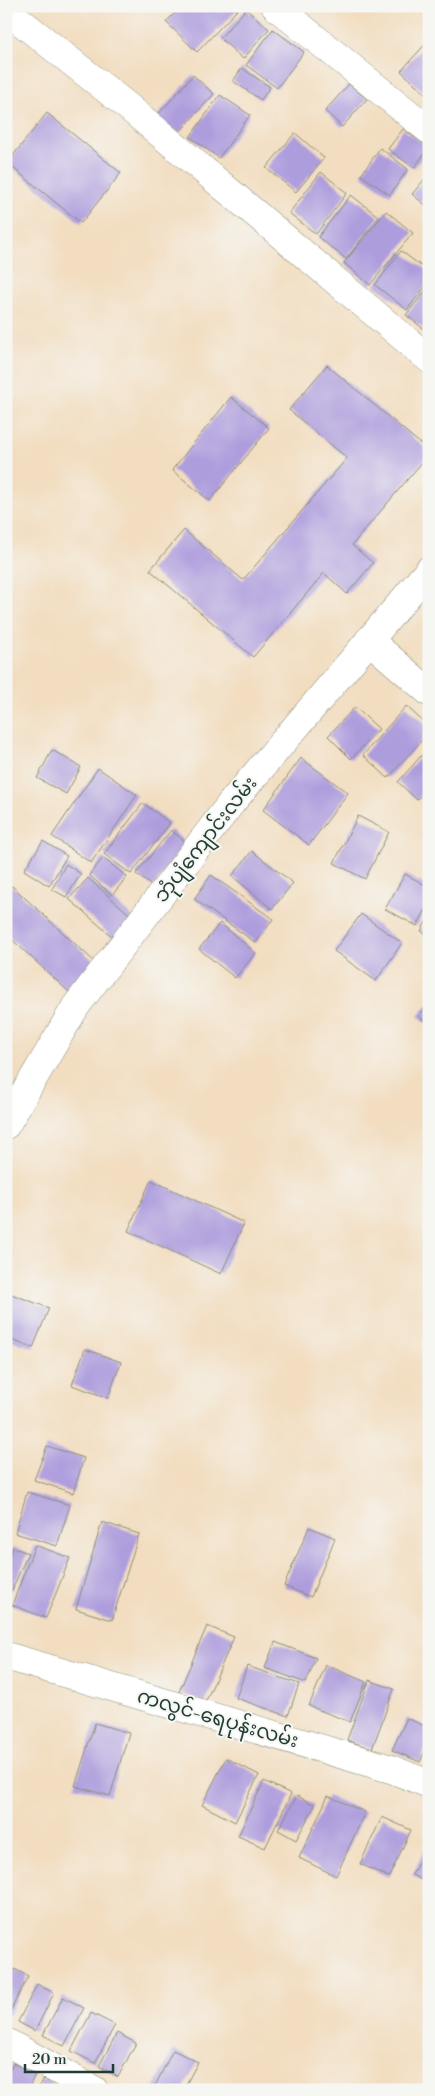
<svg xmlns="http://www.w3.org/2000/svg" width="435" height="2096" viewBox="0 0 435 2096" font-family="'Libre Bodoni','Noto Sans Myanmar',serif">
<style>
.building{fill:#ae9ddd}
.lines{fill:none;stroke-linecap:round;stroke-linejoin:round}
.minor-casing{stroke:#888d7a;stroke-width:29}
.minor{stroke:#fff;stroke-width:28}
.labels{text-anchor:middle;stroke-width:4;stroke-linejoin:round;paint-order:stroke}
.street-label{font-size:20px;fill:#1f3d34;stroke:#f6f6f2}
</style>
<rect width="100%" height="100%" fill="#f6f6f2"/>
<filter id="ink" filterUnits="userSpaceOnUse"><feTurbulence type="fractalNoise" baseFrequency=".02" numOctaves="2"/><feDisplacementMap in="SourceGraphic" scale="10" xChannelSelector="R" yChannelSelector="G"/><feConvolveMatrix kernelMatrix="1 2 1 2 8 2 1 2 1" color-interpolation-filters="sRGB"/></filter>
<filter id="wash" filterUnits="userSpaceOnUse"><feTurbulence type="fractalNoise" baseFrequency=".0096" numOctaves="4" result="noise"/><feDisplacementMap in="SourceGraphic" scale="20" xChannelSelector="R" yChannelSelector="G"/><feGaussianBlur stdDeviation="1.12" result="paint"/><feColorMatrix in="noise" values="0 0 0 0 0 0 0 0 0 0 0 0 0 0 0 0 0 1.4 0 .05"/><feComposite in="paint" operator="in"/></filter>
<g filter="url(#wash)">
<rect width="100%" height="100%" fill="#f2ddc0"/>
<g id="blocks">
<g class="building">
<polygon points="182,6 241,6 197,52 166,22"/>
<polygon points="246,9 269,29 243,59 220,38"/>
<polygon points="273,29 304,52 277,88 246,65"/>
<polygon points="429,40 429,93 427,95 401,71"/>
<polygon points="242,68 270,87 261,100 233,81"/>
<polygon points="193,75 214,94 176,136 155,118"/>
<polygon points="349,84 367,99 342,127 325,111"/>
<polygon points="220,95 250,115 219,158 190,137"/>
<polygon points="47,113 121,173 81,223 7,163"/>
<polygon points="403,129 429,148 414,168 388,149"/>
<polygon points="295,133 324,158 296,192 266,168"/>
<polygon points="380,148 408,169 390,195 361,175"/>
<polygon points="321,172 347,193 316,234 289,213"/>
<polygon points="429,174 429,208 412,194"/>
<polygon points="351,195 379,217 346,259 318,237"/>
<polygon points="386,211 413,233 370,285 344,263"/>
<polygon points="401,251 429,272 429,282 407,310 375,285"/>
<polygon points="429,286 429,333 406,315"/>
<polygon points="327,365 429,451 429,454 352,545 373,563 347,594 324,573 253,657 150,570 184,530 243,580 347,458 289,410"/>
<polygon points="231,397 269,428 210,501 172,470"/>
<polygon points="406,706 429,727 429,732 388,778 363,755"/>
<polygon points="355,707 379,729 351,759 328,736"/>
<polygon points="429,747 429,787 417,800 398,782"/>
<polygon points="52,750 81,767 66,794 37,778"/>
<polygon points="301,758 348,793 309,845 263,810"/>
<polygon points="98,768 137,795 91,863 52,836"/>
<polygon points="143,803 170,823 131,874 104,854"/>
<polygon points="358,816 389,832 365,879 334,863"/>
<polygon points="171,830 187,843 153,887 136,874"/>
<polygon points="43,841 67,856 49,886 24,870"/>
<polygon points="252,851 293,883 272,909 232,876"/>
<polygon points="103,858 127,877 112,895 89,875"/>
<polygon points="66,864 81,874 66,897 52,889"/>
<polygon points="405,874 429,887 429,904 417,926 385,909"/>
<polygon points="211,875 273,919 256,943 194,899"/>
<polygon points="88,878 135,919 116,940 69,899"/>
<polygon points="12,886 96,963 69,992 6,934 6,892"/>
<polygon points="361,914 402,943 376,981 334,951"/>
<polygon points="429,917 429,936 421,931"/>
<polygon points="220,923 256,953 235,978 199,949"/>
<polygon points="429,1004 429,1025 418,1016"/>
<polygon points="151,1180 244,1223 221,1274 128,1231"/>
<polygon points="6,1292 49,1308 33,1348 6,1338"/>
<polygon points="85,1349 121,1362 108,1398 72,1385"/>
<polygon points="47,1446 84,1458 73,1493 34,1480"/>
<polygon points="27,1492 70,1505 57,1546 15,1533"/>
<polygon points="102,1522 139,1534 112,1620 76,1609"/>
<polygon points="309,1527 335,1538 311,1597 284,1586"/>
<polygon points="35,1545 70,1558 46,1618 12,1605"/>
<polygon points="13,1547 28,1553 12,1590 6,1588 6,1563"/>
<polygon points="207,1626 234,1637 205,1703 179,1692"/>
<polygon points="275,1642 316,1658 306,1683 265,1668"/>
<polygon points="326,1665 366,1682 350,1722 309,1706"/>
<polygon points="247,1666 299,1684 288,1716 236,1698"/>
<polygon points="369,1680 394,1689 372,1749 347,1740"/>
<polygon points="407,1718 429,1728 429,1743 420,1762 392,1750"/>
<polygon points="95,1723 129,1733 110,1796 75,1786"/>
<polygon points="226,1758 259,1775 235,1822 202,1805"/>
<polygon points="264,1781 291,1794 265,1848 238,1836"/>
<polygon points="297,1796 315,1805 296,1840 278,1830"/>
<polygon points="328,1796 365,1812 336,1876 299,1858"/>
<polygon points="382,1817 411,1830 389,1877 360,1864"/>
<polygon points="429,1841 429,1884 412,1875"/>
<polygon points="6,1965 28,1976 6,2020"/>
<polygon points="37,1984 54,1993 35,2031 18,2022"/>
<polygon points="63,1997 84,2008 64,2046 43,2035"/>
<polygon points="91,2013 115,2025 95,2063 71,2051"/>
<polygon points="117,2033 136,2043 118,2077 99,2066"/>
<polygon points="173,2050 198,2062 183,2090 153,2090"/>
<polygon points="13,2063 35,2074 28,2090 6,2090 6,2077"/>
<polygon points="43,2079 66,2090 38,2090"/>
</g>
</g>
</g>
<g filter="url(#ink)">
<use href="#blocks" fill-opacity="0" stroke="#888d7a" stroke-width="1"/>
<g class="lines">
<defs>
<g id="minor">
<polyline points="275,6 429,130"/>
<polyline points="6,10 126,105 429,359"/>
<polyline points="369,640 429,692"/>
<polyline points="6,1125 76,1006 232,802 429,570"/>
<polyline points="6,1656 391,1769 429,1784"/>
<polyline points="6,2042 94,2090"/>
</g>
</defs>
<use href="#minor" class="minor-casing"/>
<use href="#minor" class="minor"/>
</g>
</g>
<g class="labels">
<g class="street-label">
<text transform="translate(205 839) rotate(-52)" y="7">ဘုံပျံကျောင်းလမ်း</text>
<text transform="translate(218 1718) rotate(16)" y="7">ကလွင်-ရေပုန်းလမ်း</text>
</g>
</g>
<rect width="435" height="2096" fill="none" stroke="#f6f6f2" stroke-width="25"/>
<path d="M25 2064v8h88v-8" fill="none" stroke="#1f3d34" stroke-width="2.5"/>
<text x="32" y="2064" font-size="15" fill="#1f3d34" stroke="#f6f6f2" stroke-width="4" paint-order="stroke">20 m</text>
</svg>
